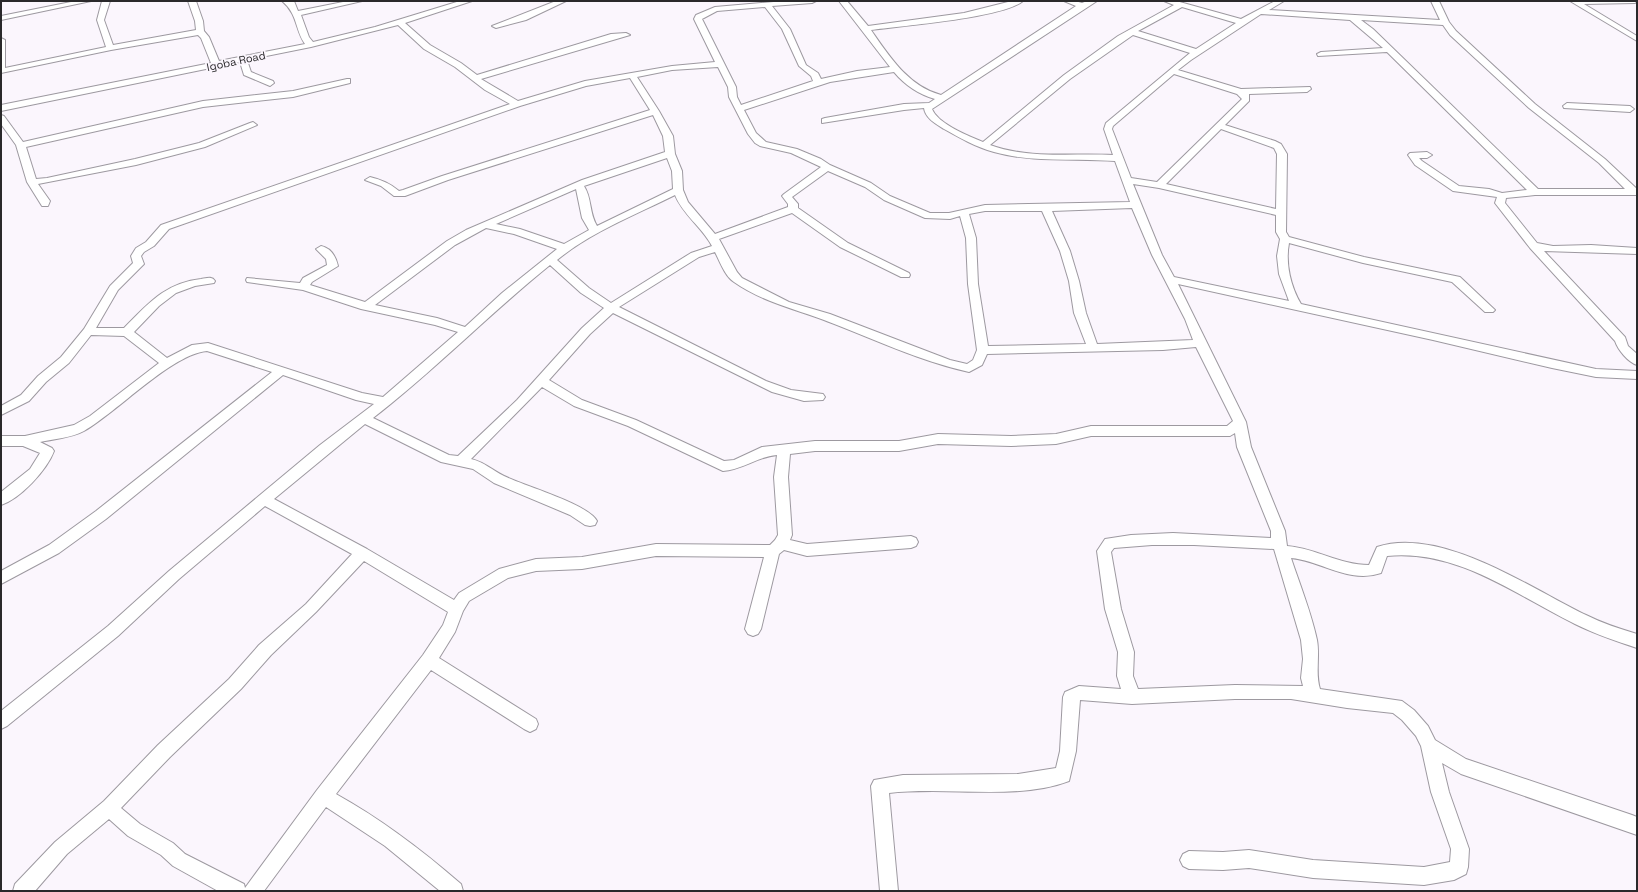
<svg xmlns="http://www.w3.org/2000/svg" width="1638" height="892" viewBox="0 0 1638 892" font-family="'Space Grotesk',sans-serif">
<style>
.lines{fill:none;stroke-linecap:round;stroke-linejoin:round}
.minor-casing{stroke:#9d99a0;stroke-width:2}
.minor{fill:#fff;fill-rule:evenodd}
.labels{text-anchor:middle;stroke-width:3.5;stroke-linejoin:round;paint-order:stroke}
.far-street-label{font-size:11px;fill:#2a292b;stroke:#fbf6fd}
</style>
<rect width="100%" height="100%" fill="#fbf6fd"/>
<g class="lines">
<defs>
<g id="minor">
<polygon points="76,1 91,1 1,20 1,16"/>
<path d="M102,1H110L104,20L113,45L196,30L195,21L188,1H196L203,21L204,31L209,37L219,61L305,44C295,30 298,14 282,1H294L298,11L348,1H362L301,15L309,37L313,42L375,27L460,1H472L405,23L430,45L461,63L477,75L611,34L626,33L630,35L481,79L518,101L585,81L672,66L715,62L694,19L696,15L715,7L785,1H816L812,3L772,6L790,29L806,65L818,73L821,79L857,71L890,67L839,1H847L868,26L964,13L1012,1H1023C1003,18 900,26 871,30C889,56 908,86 941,95L1076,6L1064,1H1075L1082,3L1087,1H1097L932,109C938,124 969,136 983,142L1064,75L1118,36L1174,5L1164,1H1176L1241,19L1275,1H1284L1269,10L1440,20L1431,1H1439L1449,22L1456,31L1535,104L1605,159L1637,189V195H1535L1506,198L1505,203L1537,243L1553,246L1591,245L1637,248V254L1544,251L1625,337L1628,346L1637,354V365C1628,362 1618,350 1615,341L1530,248L1495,203L1497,197L1453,191L1415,165L1408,155L1410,153L1427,152L1432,155L1427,158H1419L1422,161L1459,186L1489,189L1502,193L1527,190L1387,52L1318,56L1317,54L1321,52L1383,48L1350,20L1261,14L1191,60L1178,70L1241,89L1310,87L1311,89L1307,92L1249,94V101L1225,125L1275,141L1281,144L1287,154L1286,232L1289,237L1364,257L1460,277L1495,310L1493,312H1485L1452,282L1363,263L1289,243C1285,264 1291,287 1301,304L1596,369L1637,371V379L1596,377L1552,368L1433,340L1178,284L1246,422L1251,447L1285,531L1287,546C1315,548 1340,565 1369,565L1377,547C1441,526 1530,588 1586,615C1602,623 1620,629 1637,634V648C1616,641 1595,634 1575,624C1514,594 1457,549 1387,556L1381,573C1349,584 1322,561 1291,558C1300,585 1311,612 1317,640C1320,657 1315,673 1320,689L1402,701L1414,710L1428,726L1435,740L1466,759L1632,815L1637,817V835L1461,774L1442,763L1449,792L1469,849L1468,867L1466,874L1454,880L1424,885L1313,878L1249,868L1223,870L1189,869L1183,866L1180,860L1183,854L1189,851L1223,852L1249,850L1313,860L1424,867L1450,862L1451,849L1431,792L1421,746L1416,736L1402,720L1393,713L1347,708L1291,699H1235L1132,704L1080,700L1076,751L1069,781C1017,801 946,786 889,793L898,891H880L871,786L874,780L903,775L1018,774L1056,768L1060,751L1063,697L1065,692L1079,686L1121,689L1117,676L1118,652L1105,609L1097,551L1105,539L1131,535L1173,533L1271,538V531L1237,447L1235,433L1230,436H1091L1056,444L1011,446L938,444L899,451H815L790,454L788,477L792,535L790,540L807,544L911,536L916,538L918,542L916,546L911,548L807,556L784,550L779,554L761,629L758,634L753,636L748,634L745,629L764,557L656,556L582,569L536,571L508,578L469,601L463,611L455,632L439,658L536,719L538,724L536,729L530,732L524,729L431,670L336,794C381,819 422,850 461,884L463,891H440L385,846L326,807L264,891H218L173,866L161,855L128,836L109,819L67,854L35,891H13L15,884L55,842L104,801L158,745L229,679L259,645L306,604L352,554L265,506L179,579L118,636L7,726L1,729V711L108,626L169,571L320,445L374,404L356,400L283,375L106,519L59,553L1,584V571L49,545L96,511L272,372L207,351C172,354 117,412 84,431C72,438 53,439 40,442L52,448L54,451C47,470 20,499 1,505V492L30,469L40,453L23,446H1V436H25L74,425L90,416L159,363L124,336L91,335L69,363L46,382L29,401L1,415V406L21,395L38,376L61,357L84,329L110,286L133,263L131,256L136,248L146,242L161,225L510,104L485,90L455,67L424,49L398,25L311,47L247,60L251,72L273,81L274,83L270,86L244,75L240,62L1,111V105L211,63L201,38L198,35L111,50L1,73V38L5,40V68L106,47L97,20ZM765,7L782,29L799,66L811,76L813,81L741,105L737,97L736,87L702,19L717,11ZM1182,7L1236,23L1196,49L1138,31ZM1361,20L1443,25L1450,35L1529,108L1599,163L1625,189H1538L1373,29ZM1133,35L1190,53L1106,123L1104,129L1113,155C1073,153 1028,159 990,145L1070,79ZM718,67L728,87L729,97L748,134L755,143L760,146L791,153L821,167L784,194L782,196L788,204V207L715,234L688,202L683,190L682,171L675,154L673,136L659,111L637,77L672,70ZM894,72C905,85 918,94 935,99L929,103L904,104L825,118L822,119V123L904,110L924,108C925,118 936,124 944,129C960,138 976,147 994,152C1033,163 1075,158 1115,161L1130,202L985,205L949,213H930L890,196L871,183L830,165L821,159L797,149L766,142L756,133L744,110L830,82ZM1174,74L1237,94L1242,99L1157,182L1131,178L1112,129L1113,126ZM630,78L650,110L442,176L403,190L399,191C389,183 382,180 370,177L365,180L381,186L394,196H405L448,180L653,115L663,136L665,152L582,180L466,230L447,241L365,302L310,285L312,282L338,266C336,257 331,248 321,246L316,249L326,259L327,265L303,278L300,283L247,278L246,280L247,282L303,290L361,309L435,325L458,332L383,397L362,393L208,343L192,345L167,358L134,332L159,306L176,293L195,286L214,283L215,281C212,276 207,278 201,279C165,283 148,304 124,328H96L118,290L144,264L141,256L144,252L154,246L169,229L520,106L586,86ZM1221,129L1274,148L1277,154L1276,209L1166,184ZM667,158L672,171L673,189L597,226C589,213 592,198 584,186ZM828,171L865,187L884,200L925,218L950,219L960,216L966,238L968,284L977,350L973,360L967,364L950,360L830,314L789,302L742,278L737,272L719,239L792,213L840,247L901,277H909L910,275L909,273L848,243L798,208V204L792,197ZM1133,184L1159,188L1276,215V232L1280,239L1277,256L1279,274L1289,301L1174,277L1162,255ZM576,189L582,218L589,230L564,244L520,229L496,224ZM675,195C683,215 702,227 712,246L691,253L611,303L589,288L557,260C591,232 635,215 675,195ZM1132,208L1152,255L1185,319L1193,340L1097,344L1086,313L1079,281L1070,251L1052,211ZM985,211H1042L1060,251L1069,281L1074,313L1086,344L988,346L978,284L976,238L969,214ZM486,228L514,234L557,249L502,293L465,327L437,318L375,305L455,245ZM715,252C720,262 725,276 734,282C761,301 794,309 824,320C872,338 919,361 969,372L982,365L987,354L1163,350L1196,347L1233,421L1227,426H1091L1056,434L1011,436L938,434L899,441H815L762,447L734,460L724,461L636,420L582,400L549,380L590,334L613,313L772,392L804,401L823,400L825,397L823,394L791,390L766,381L619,307L699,257ZM550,265L581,293L604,308L582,328L517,400L458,456L449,455L373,418C435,370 489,314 550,265ZM542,387L574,406L628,426L723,471C744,469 756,457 777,455L774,477L778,535L775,540L770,545L656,544L582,557L536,559L499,569L459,593L454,600L367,549L274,499L365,424L441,462L473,469L494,483L570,515L585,525L590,526L595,525L597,521C588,504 524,486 504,476C492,470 484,462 471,459ZM1152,545H1194L1274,549L1301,640L1303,659L1301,678L1303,686L1235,685L1138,689L1133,676L1134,652L1121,609L1111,552L1114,548ZM364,561L448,612L443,625L423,655L317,790L245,888L244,884L185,854L173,843L140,824L121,808L170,757L241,689L271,655L316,612Z"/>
<polygon points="556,1 566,1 526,20 496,28 492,26"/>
<polygon points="1570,1 1637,1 1635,3 1584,4 1637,36 1637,41"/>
<polygon points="347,79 350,79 350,83 293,97 203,107 26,147 36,179 47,178 135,159 199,143 250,123 253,122 257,125 205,147 136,165 38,184 50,201 48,206 42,206 27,182 16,145 1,124 1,115 4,116 23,142 203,101 293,91"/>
<polygon points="1567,103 1630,106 1634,109 1630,112 1564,108 1563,106"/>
</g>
</defs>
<use href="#minor" class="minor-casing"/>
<use href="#minor" class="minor"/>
</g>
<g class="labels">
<g class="far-street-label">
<text transform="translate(236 61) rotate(-12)" y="4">Igoba Road</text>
</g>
</g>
<rect width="1638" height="892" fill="none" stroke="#2a292b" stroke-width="4"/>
</svg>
